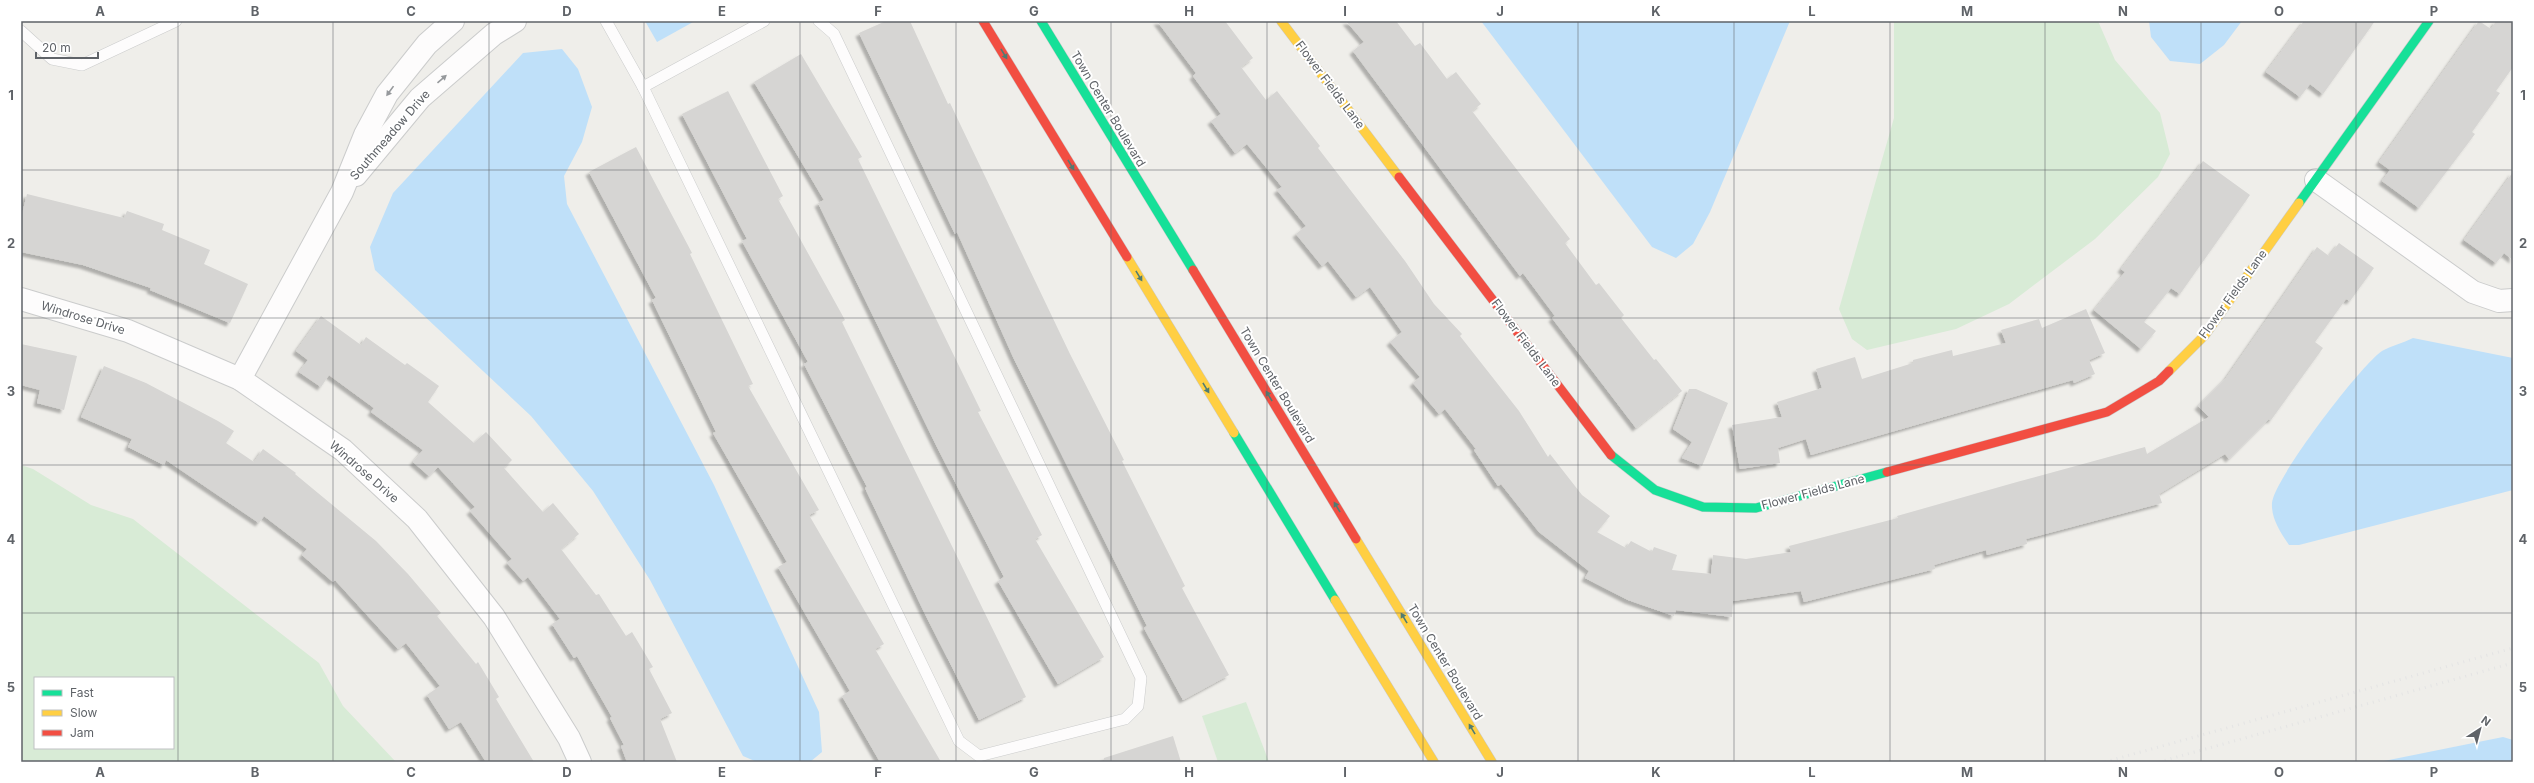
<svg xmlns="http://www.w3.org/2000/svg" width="2534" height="783" viewBox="0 0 2534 783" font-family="Inter,sans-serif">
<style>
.green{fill:#d8ebd6;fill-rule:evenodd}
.water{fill:#bfe0f9}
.building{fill:#d6d5d3;filter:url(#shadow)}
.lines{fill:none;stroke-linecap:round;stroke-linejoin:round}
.lane-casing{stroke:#cbcccc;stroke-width:12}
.street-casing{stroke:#cbcccc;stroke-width:24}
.fast-casing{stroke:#cacacb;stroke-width:10}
.slow-casing{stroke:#cacacb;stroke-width:10}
.jam-casing{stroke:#cacacb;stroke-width:10}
.lane{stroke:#fdfcfc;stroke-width:11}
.street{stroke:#fdfcfc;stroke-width:22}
.fast{stroke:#16e098;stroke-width:9}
.slow{stroke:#ffcf43;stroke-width:9}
.jam{stroke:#f24e42;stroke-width:9}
.rail{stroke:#e4e4e4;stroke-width:3;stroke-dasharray:1 5;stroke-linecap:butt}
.oneway{fill:#507c72}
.oneway2{fill:#96999c}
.grid{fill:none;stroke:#5f6368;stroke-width:1;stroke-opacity:0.55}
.labels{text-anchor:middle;stroke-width:4;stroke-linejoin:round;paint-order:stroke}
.street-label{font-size:12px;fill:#5f6368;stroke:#fff}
.neatline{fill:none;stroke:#5f6368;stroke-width:1.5}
.grid-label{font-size:13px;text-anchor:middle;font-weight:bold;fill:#5f6368}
</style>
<defs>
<filter id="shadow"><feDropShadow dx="-3.5" dy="3.5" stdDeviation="1" flood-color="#0004"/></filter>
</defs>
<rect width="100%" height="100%" fill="#efeeea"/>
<g class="green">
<polygon points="1894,21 2098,21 2115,60 2160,113 2170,154 2158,177 2095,239 2009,304 1956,329 1867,350 1852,339 1839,309 1894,118"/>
<path d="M21,465L33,469L91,505L133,519L319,663L343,706L396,762H21ZM35,678H173V748H35Z"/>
<polygon points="1246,702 1269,762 1218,762 1202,716"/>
</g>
<g class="water">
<polygon points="645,21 695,21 657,42"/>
<polygon points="1481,21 1790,21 1710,212 1693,244 1676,258 1652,247"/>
<polygon points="2149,21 2242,21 2224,45 2200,64 2170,61 2151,37"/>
<polygon points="562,49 578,69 592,107 582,142 564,176 567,204 714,485 819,712 822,752 810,762 757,762 743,756 650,580 593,491 531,416 375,270 370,247 393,193 523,53"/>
<path d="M2413,338L2513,358V490L2299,545H2289C2281,533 2271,519 2272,503C2274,479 2360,366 2382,351C2391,346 2403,343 2413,338Z"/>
<polygon points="2503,737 2513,740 2513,762 2379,762"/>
</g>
<g class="building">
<polygon points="886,21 910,21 948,104 950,103 1070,354 1124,460 1122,461 1185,586 1182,588 1229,675 1183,700 1144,628 1147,626 1014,359 957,232 955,234 859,33"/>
<polygon points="1157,21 1225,21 1253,58 1241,67 1266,100 1277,91 1320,146 1318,148 1405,261 1434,304 1462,334 1460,336 1519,411 1548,457 1550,454 1582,495 1610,516 1597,532 1626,548 1631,541 1652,552 1654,547 1677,555 1672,570 1711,574 1713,555 1746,559 1791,552 1789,546 1898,518 1897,516 2017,482 2145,447 2147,454 2209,417 2198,406 2226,378 2317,247 2329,256 2339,243 2374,268 2350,301 2346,299 2315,342 2323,348 2271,420 2269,419 2229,459 2225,454 2159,494 2162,503 2026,539 2027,544 1987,555 1986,550 1934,565 1935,569 1804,602 1801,591 1733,601 1732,617 1676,610 1674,616 1628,600 1585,578 1589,571 1539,532 1501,484 1498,486 1474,450 1476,449 1445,409 1439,414 1413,383 1420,377 1390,342 1402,332 1370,287 1356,297 1328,261 1322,266 1296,234 1306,226 1277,190 1282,187 1247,144 1235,153 1211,121 1221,114 1193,76 1196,73"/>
<polygon points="1346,21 1396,21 1415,46 1420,43 1447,79 1456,72 1481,104 1472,111 1570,239 1565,243 1596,285 1599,283 1624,315 1621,318 1654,360 1656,359 1682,391 1636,428 1552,318 1555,316 1523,273 1520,276 1353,51 1364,42"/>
<polygon points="2304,21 2375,21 2323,94 2310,84 2300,97 2266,72"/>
<polygon points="2479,21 2491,29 2496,21 2513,21 2513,67 2496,91 2500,93 2472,132 2475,134 2419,208 2382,181 2390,170 2379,162"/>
<polygon points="801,54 862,157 858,159 981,411 978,412 1042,535 1035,539 1104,657 1058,684 998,581 1004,577 937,447 818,203 824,200 754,82"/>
<polygon points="728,91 783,196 778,199 845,320 842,322 1026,697 979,720 925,614 865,488 867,487 804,364 808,362 742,241 747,239 682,114"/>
<polygon points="636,147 692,253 690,254 753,384 748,386 819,510 809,515 884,644 875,649 941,762 880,762 842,696 850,691 778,567 787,562 713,433 716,432 652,300 656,298 589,172"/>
<polygon points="2203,161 2250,195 2180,294 2171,288 2144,322 2156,331 2141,349 2094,310 2125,272 2121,269"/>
<polygon points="2513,172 2513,260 2504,253 2496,263 2464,240"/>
<polygon points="27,194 124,218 127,211 164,224 162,230 210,250 204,264 248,284 230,323 150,290 151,288 83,265 21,252 21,218"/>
<polygon points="2086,309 2105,353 2089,360 2095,374 2074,383 2073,380 1811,455 1806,439 1778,448 1780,463 1740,469 1732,425 1782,417 1777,402 1822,388 1816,369 1855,357 1862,379 1913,363 1913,360 1952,350 1953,356 2006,343 2001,330 2039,319 2042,328"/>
<polygon points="321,316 361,345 366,337 405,365 407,363 439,386 428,402 474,443 486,432 512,460 504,468 543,512 553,503 579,534 561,549 596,595 599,594 626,636 632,632 653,667 649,669 672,713 660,719 677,762 627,762 621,746 624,745 610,718 612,717 577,656 574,658 552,624 560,619 528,577 523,581 507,563 512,559 470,511 475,507 438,467 429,476 413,462 423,450 371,412 374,408 329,375 321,387 299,372 308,360 296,351"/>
<polygon points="21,344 77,356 64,410 37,403 40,390 21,385"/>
<polygon points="104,366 146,383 218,421 234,431 226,443 254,462 263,449 296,473 295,474 376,541 408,574 441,613 437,616 476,664 478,662 499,697 496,699 534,762 486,762 461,722 449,729 427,695 440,686 406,643 398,649 335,580 333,582 302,555 307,549 264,516 259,523 166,460 164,465 128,447 132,439 81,417"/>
<polygon points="1689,389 1696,389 1728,403 1702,466 1682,458 1692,442 1673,429"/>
<polygon points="1173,736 1181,762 1104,762 1104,758"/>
</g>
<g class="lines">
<defs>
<g id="lane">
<polyline points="606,21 643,87 959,741 979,756 1125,719 1138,706 1141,678 834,34 819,21"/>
<polyline points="21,31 52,59 82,65 176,21"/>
<polyline points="643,87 764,21"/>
</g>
<g id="street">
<polyline points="356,175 420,98 494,34 515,21"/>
<polyline points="2316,180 2473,292 2499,301 2513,300"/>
<polyline points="21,299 128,331 240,379 343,450 417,519 494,617 569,738 580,762"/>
<polyline points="240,379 342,192 365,135 387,94 427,44 453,21"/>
</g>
<g id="fast">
<polyline points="1041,21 1193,270"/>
<polyline points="2299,203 2429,21"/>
<polyline points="1234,433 1335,600"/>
<polyline points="1611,455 1655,490 1703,507 1756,508 1887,472"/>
</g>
<g id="slow">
<polyline points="1281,21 1399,177"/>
<polyline points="1127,257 1234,433"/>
<polyline points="2169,371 2205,335 2299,203"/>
<polyline points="1356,539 1492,762"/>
<polyline points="1335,600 1434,762"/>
</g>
<g id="jam">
<polyline points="983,21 1127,257"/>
<polyline points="1399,177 1611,455"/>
<polyline points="1193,270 1356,539"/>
<polyline points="1887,472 2107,412 2159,381 2169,371"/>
</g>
</defs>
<use href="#lane" class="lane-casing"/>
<use href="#street" class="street-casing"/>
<use href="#fast" class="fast-casing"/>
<use href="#slow" class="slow-casing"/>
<use href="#jam" class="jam-casing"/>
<use href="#lane" class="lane"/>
<use href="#street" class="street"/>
<use href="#fast" class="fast"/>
<use href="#slow" class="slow"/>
<use href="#jam" class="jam"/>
<g class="rail">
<polyline points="2105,762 2513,648"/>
<polyline points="2159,762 2513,663"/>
</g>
</g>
<defs><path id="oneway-solid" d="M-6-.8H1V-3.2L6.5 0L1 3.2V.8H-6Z"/></defs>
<g class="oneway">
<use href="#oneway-solid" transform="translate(1004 54) rotate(59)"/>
<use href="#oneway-solid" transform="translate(1071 165) rotate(59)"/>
<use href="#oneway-solid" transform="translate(1139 276) rotate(59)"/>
<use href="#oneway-solid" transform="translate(1206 388) rotate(59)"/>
<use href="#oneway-solid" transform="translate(1269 396) rotate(-121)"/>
<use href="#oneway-solid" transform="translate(1337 507) rotate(-121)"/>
<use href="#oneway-solid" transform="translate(1404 618) rotate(-121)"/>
<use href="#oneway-solid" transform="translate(1472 729) rotate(-121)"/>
</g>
<g class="oneway2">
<use href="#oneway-solid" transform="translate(442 79) rotate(-41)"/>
<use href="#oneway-solid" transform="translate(390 91) rotate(126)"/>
</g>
<path class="grid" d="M178,21V762M333,21V762M489,21V762M644,21V762M800,21V762M956,21V762M1111,21V762M1267,21V762M1423,21V762M1578,21V762M1734,21V762M1890,21V762M2045,21V762M2201,21V762M2356,21V762M21,170H2513M21,318H2513M21,465H2513M21,613H2513"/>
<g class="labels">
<g class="street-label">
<text transform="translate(1330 85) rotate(53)" y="4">Flower Fields Lane</text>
<text transform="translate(1108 109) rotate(59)" y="4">Town Center Boulevard</text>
<text transform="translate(390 135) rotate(-49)" y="4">Southmeadow Drive</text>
<text transform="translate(2233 294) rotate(-54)" y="4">Flower Fields Lane</text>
<text transform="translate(83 318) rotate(17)" y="4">Windrose Drive</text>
<text transform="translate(1526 343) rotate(53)" y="4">Flower Fields Lane</text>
<text transform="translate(1277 385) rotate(59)" y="4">Town Center Boulevard</text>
<text transform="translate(364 472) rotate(41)" y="4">Windrose Drive</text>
<text transform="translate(1813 492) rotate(-15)" y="4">Flower Fields Lane</text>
<text transform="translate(1445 662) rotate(59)" y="4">Town Center Boulevard</text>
</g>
</g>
<rect width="2534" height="783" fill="none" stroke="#ffffff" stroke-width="44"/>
<rect x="34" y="677" width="140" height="72" fill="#ffffff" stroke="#bfc1c3"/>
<rect x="42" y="690" width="20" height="6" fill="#16e098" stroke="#bfc1c3"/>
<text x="70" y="697" font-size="12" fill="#5f6368">Fast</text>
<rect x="42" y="710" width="20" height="6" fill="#ffcf43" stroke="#bfc1c3"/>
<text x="70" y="717" font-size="12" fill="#5f6368">Slow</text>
<rect x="42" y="730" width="20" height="6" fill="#f24e42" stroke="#bfc1c3"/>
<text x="70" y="737" font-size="12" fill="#5f6368">Jam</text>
<g transform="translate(2480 729) rotate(36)" stroke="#ffffff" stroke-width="3" paint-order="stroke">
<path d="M0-3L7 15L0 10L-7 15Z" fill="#5f6368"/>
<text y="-6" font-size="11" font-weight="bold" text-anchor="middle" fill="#5f6368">N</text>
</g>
<path d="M36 52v6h62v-6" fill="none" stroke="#5f6368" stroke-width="2"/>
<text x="42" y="52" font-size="12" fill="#5f6368" stroke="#ffffff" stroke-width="3" paint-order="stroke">20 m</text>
<rect x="22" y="22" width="2490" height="739" class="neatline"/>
<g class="grid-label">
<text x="100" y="16">A</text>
<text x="255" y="16">B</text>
<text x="411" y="16">C</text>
<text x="567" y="16">D</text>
<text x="722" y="16">E</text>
<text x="878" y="16">F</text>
<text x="1034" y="16">G</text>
<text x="1189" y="16">H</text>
<text x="1345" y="16">I</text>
<text x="1500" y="16">J</text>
<text x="1656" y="16">K</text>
<text x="1812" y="16">L</text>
<text x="1967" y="16">M</text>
<text x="2123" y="16">N</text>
<text x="2279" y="16">O</text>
<text x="2434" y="16">P</text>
<text x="11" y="100">1</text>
<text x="2523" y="100">1</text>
<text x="11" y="248">2</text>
<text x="2523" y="248">2</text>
<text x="11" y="396">3</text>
<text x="2523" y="396">3</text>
<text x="11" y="544">4</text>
<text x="2523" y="544">4</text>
<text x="11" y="692">5</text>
<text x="2523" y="692">5</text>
<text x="100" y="777">A</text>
<text x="255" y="777">B</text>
<text x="411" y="777">C</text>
<text x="567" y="777">D</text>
<text x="722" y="777">E</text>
<text x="878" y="777">F</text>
<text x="1034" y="777">G</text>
<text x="1189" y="777">H</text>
<text x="1345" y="777">I</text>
<text x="1500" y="777">J</text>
<text x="1656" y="777">K</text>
<text x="1812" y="777">L</text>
<text x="1967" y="777">M</text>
<text x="2123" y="777">N</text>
<text x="2279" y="777">O</text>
<text x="2434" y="777">P</text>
</g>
</svg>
